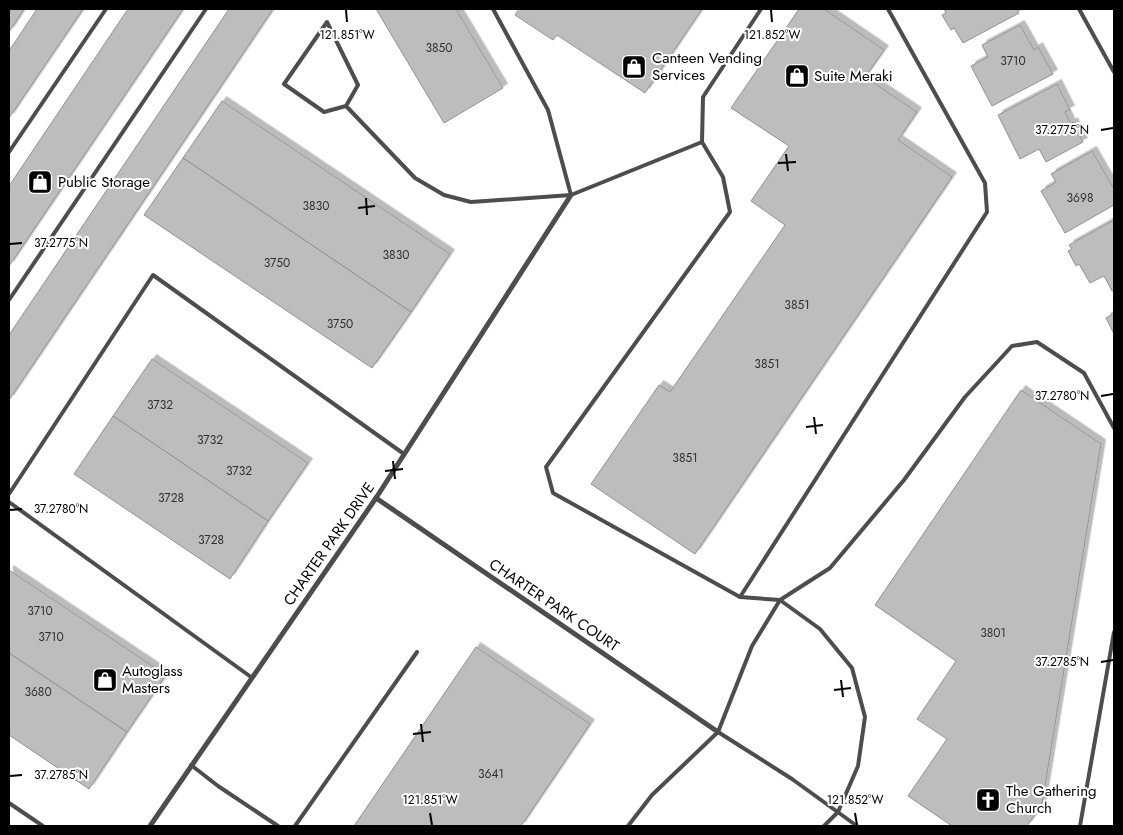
<svg xmlns="http://www.w3.org/2000/svg" width="1123" height="835" viewBox="0 0 1123 835" font-family="Jost,sans-serif">
<style>
.building{fill:#bdbdbd;stroke:#919191;filter:url(#shadow)}
.lines{fill:none;stroke-linecap:round;stroke-linejoin:round}
.service{stroke:#4d4d4d;stroke-width:4}
.minor{stroke:#4d4d4d;stroke-width:5}
.ticks{fill:none;stroke:#000;stroke-width:2}
.labels{text-anchor:middle;stroke-width:4;stroke-linejoin:round;paint-order:stroke}
.number-label{font-size:12px;fill:#2f2f2f}
.poi-label{font-size:15px;fill:#000;stroke:#fff;text-anchor:start}
.street-label{font-size:15px;fill:#000;stroke:#fff}
.ticks-label{font-size:12px;text-anchor:middle;fill:#000;stroke:#fff;stroke-width:4;stroke-linejoin:round;paint-order:stroke}
</style>
<defs>
<filter id="shadow"><feDropShadow dx="4.5" dy="-4.5" stdDeviation="0" flood-color="#0004"/></filter>
</defs>
<rect width="100%" height="100%" fill="#fff"/>
<g class="building">
<polygon points="9,9 24,9 9,32"/>
<polygon points="37,9 83,9 9,118 9,51"/>
<polygon points="128,9 183,9 9,266 9,186"/>
<polygon points="229,9 273,9 9,400 9,335"/>
<polygon points="376,9 456,9 503,88 444,123"/>
<polygon points="519,9 702,9 645,93 557,35 553,40 515,15"/>
<polygon points="799,9 824,9 884,50 865,77 917,112 898,140 952,177 695,554 591,484 659,385 670,392 785,225 751,201 789,146 731,108"/>
<polygon points="944,9 1016,9 1019,13 963,43 954,28 951,30 942,15 946,13"/>
<polygon points="1020,25 1034,50 1038,47 1053,74 992,106 971,66 988,57 982,45"/>
<polygon points="1057,84 1070,110 1065,112 1071,124 1073,122 1083,142 1046,162 1039,149 1020,159 998,115"/>
<polygon points="222,101 450,254 411,312 183,158"/>
<polygon points="1092,151 1114,189 1114,205 1065,233 1041,191 1056,182 1051,174"/>
<polygon points="183,158 411,312 372,368 144,215"/>
<polygon points="1114,220 1114,290 1112,291 1104,276 1090,283 1079,264 1076,266 1068,251 1072,249 1069,245"/>
<polygon points="1114,313 1114,334 1106,318"/>
<polygon points="152,359 308,463 268,521 113,416"/>
<polygon points="1021,390 1101,444 1042,804 1027,826 952,826 908,796 947,739 917,719 956,661 875,605"/>
<polygon points="113,416 268,521 230,579 74,474"/>
<polygon points="9,570 166,675 127,732 9,653"/>
<polygon points="476,647 590,724 521,826 354,826"/>
<polygon points="9,653 127,732 89,789 9,735"/>
</g>
<g class="lines">
<g class="service">
<polyline points="493,9 548,110 571,195"/>
<polyline points="761,9 703,97 702,142 723,177 730,212 546,467 553,493 740,597 987,212 985,183 888,9"/>
<polyline points="1079,9 1114,72"/>
<polyline points="346,106 358,85 327,22 284,84 324,112 346,106 415,178 444,195 471,202 571,195 702,142"/>
<polyline points="9,152 106,9"/>
<polyline points="9,300 206,9"/>
<polyline points="9,494 153,275 404,454"/>
<polyline points="9,502 251,677"/>
<polyline points="740,597 780,600 820,629 852,668 865,717 858,766 838,812 824,826"/>
<polyline points="718,732 792,779 857,826"/>
<polyline points="191,765 218,786 278,826"/>
<polyline points="9,803 43,826"/>
<polyline points="295,826 417,652"/>
<polyline points="628,826 652,795 718,732 752,646 780,600 830,568 904,480 965,397 1012,346 1037,342 1084,373 1114,428"/>
<polyline points="1080,826 1114,632"/>
</g>
<g class="minor">
<polyline points="376,498 718,732"/>
<polyline points="150,826 376,498 571,195"/>
</g>
</g>
<path class="ticks" d="M346,10L347,22M771,10L772,22M1101,130L1113,128M786,154L788,171M778,163L796,162M366,198L367,215M358,208L375,206M10,244L22,243M1101,396L1113,394M814,417L816,434M806,427L823,425M393,461L395,479M385,471L403,469M10,510L22,509M1101,662L1113,660M841,680L843,697M834,690L851,688M421,724L423,742M413,734L431,732M10,776L22,775M430,813L432,825M855,813L857,825"/>
<defs>
<symbol id="shop-square" viewBox="-11 -11 22 22"><rect x="-9" y="-9" width="18" height="18" rx="4" fill="#000" stroke="#fff"/><path d="M-5-2.5h2.3a2.7 3.5 0 0 1 5.4 0H5L5.5 6h-11ZM-1.5-2.5h3a1.5 2.3 0 0 0-3 0Z" fill="#fff"/></symbol>
<symbol id="church-square" viewBox="-11 -11 22 22"><rect x="-9" y="-9" width="18" height="18" rx="4" fill="#000" stroke="#fff"/><path d="M-1.2-6h2.4v3.5h3.3v2.4h-3.3V6h-2.4V-.1h-3.3v-2.4h3.3Z" fill="#fff"/></symbol>
</defs>
<g fill-rule="evenodd">
<use href="#shop-square" x="620" y="53" width="28" height="28"/>
<use href="#shop-square" x="783" y="62" width="28" height="28"/>
<use href="#shop-square" x="26" y="168" width="28" height="28"/>
<use href="#shop-square" x="91" y="666" width="28" height="28"/>
<use href="#church-square" x="974" y="786" width="28" height="28"/>
</g>
<g class="labels">
<g class="number-label">
<text x="439" y="52">3850</text>
<text x="1013" y="65">3710</text>
<text x="1080" y="202">3698</text>
<text x="316" y="210">3830</text>
<text x="396" y="259">3830</text>
<text x="277" y="267">3750</text>
<text x="797" y="309">3851</text>
<text x="340" y="328">3750</text>
<text x="767" y="368">3851</text>
<text x="160" y="409">3732</text>
<text x="210" y="444">3732</text>
<text x="685" y="462">3851</text>
<text x="239" y="475">3732</text>
<text x="171" y="502">3728</text>
<text x="211" y="544">3728</text>
<text x="40" y="615">3710</text>
<text x="993" y="637">3801</text>
<text x="51" y="641">3710</text>
<text x="38" y="696">3680</text>
<text x="491" y="778">3641</text>
</g>
<g class="poi-label">
<text x="652" y="63">Canteen Vending<tspan x="652" dy="17">Services</tspan></text>
<text x="814" y="81">Suite Meraki</text>
<text x="58" y="187">Public Storage</text>
<text x="122" y="676">Autoglass<tspan x="122" dy="17">Masters</tspan></text>
<text x="1006" y="796">The Gathering<tspan x="1006" dy="17">Church</tspan></text>
</g>
<g class="street-label">
<text transform="translate(329 544) rotate(-55)" y="5">CHARTER PARK DRIVE</text>
<text transform="translate(554 605) rotate(34)" y="5">CHARTER PARK COURT</text>
</g>
</g>
<g class="ticks-label">
<text x="347" y="39">121.851°W</text>
<text x="772" y="39">121.852°W</text>
<text x="1062" y="134">37.2775°N</text>
<text x="61" y="247">37.2775°N</text>
<text x="1062" y="400">37.2780°N</text>
<text x="61" y="513">37.2780°N</text>
<text x="1062" y="666">37.2785°N</text>
<text x="61" y="779">37.2785°N</text>
<text x="430" y="804">121.851°W</text>
<text x="855" y="804">121.852°W</text>
</g>
<rect width="1123" height="835" fill="none" stroke="#000000" stroke-width="20"/>
</svg>
